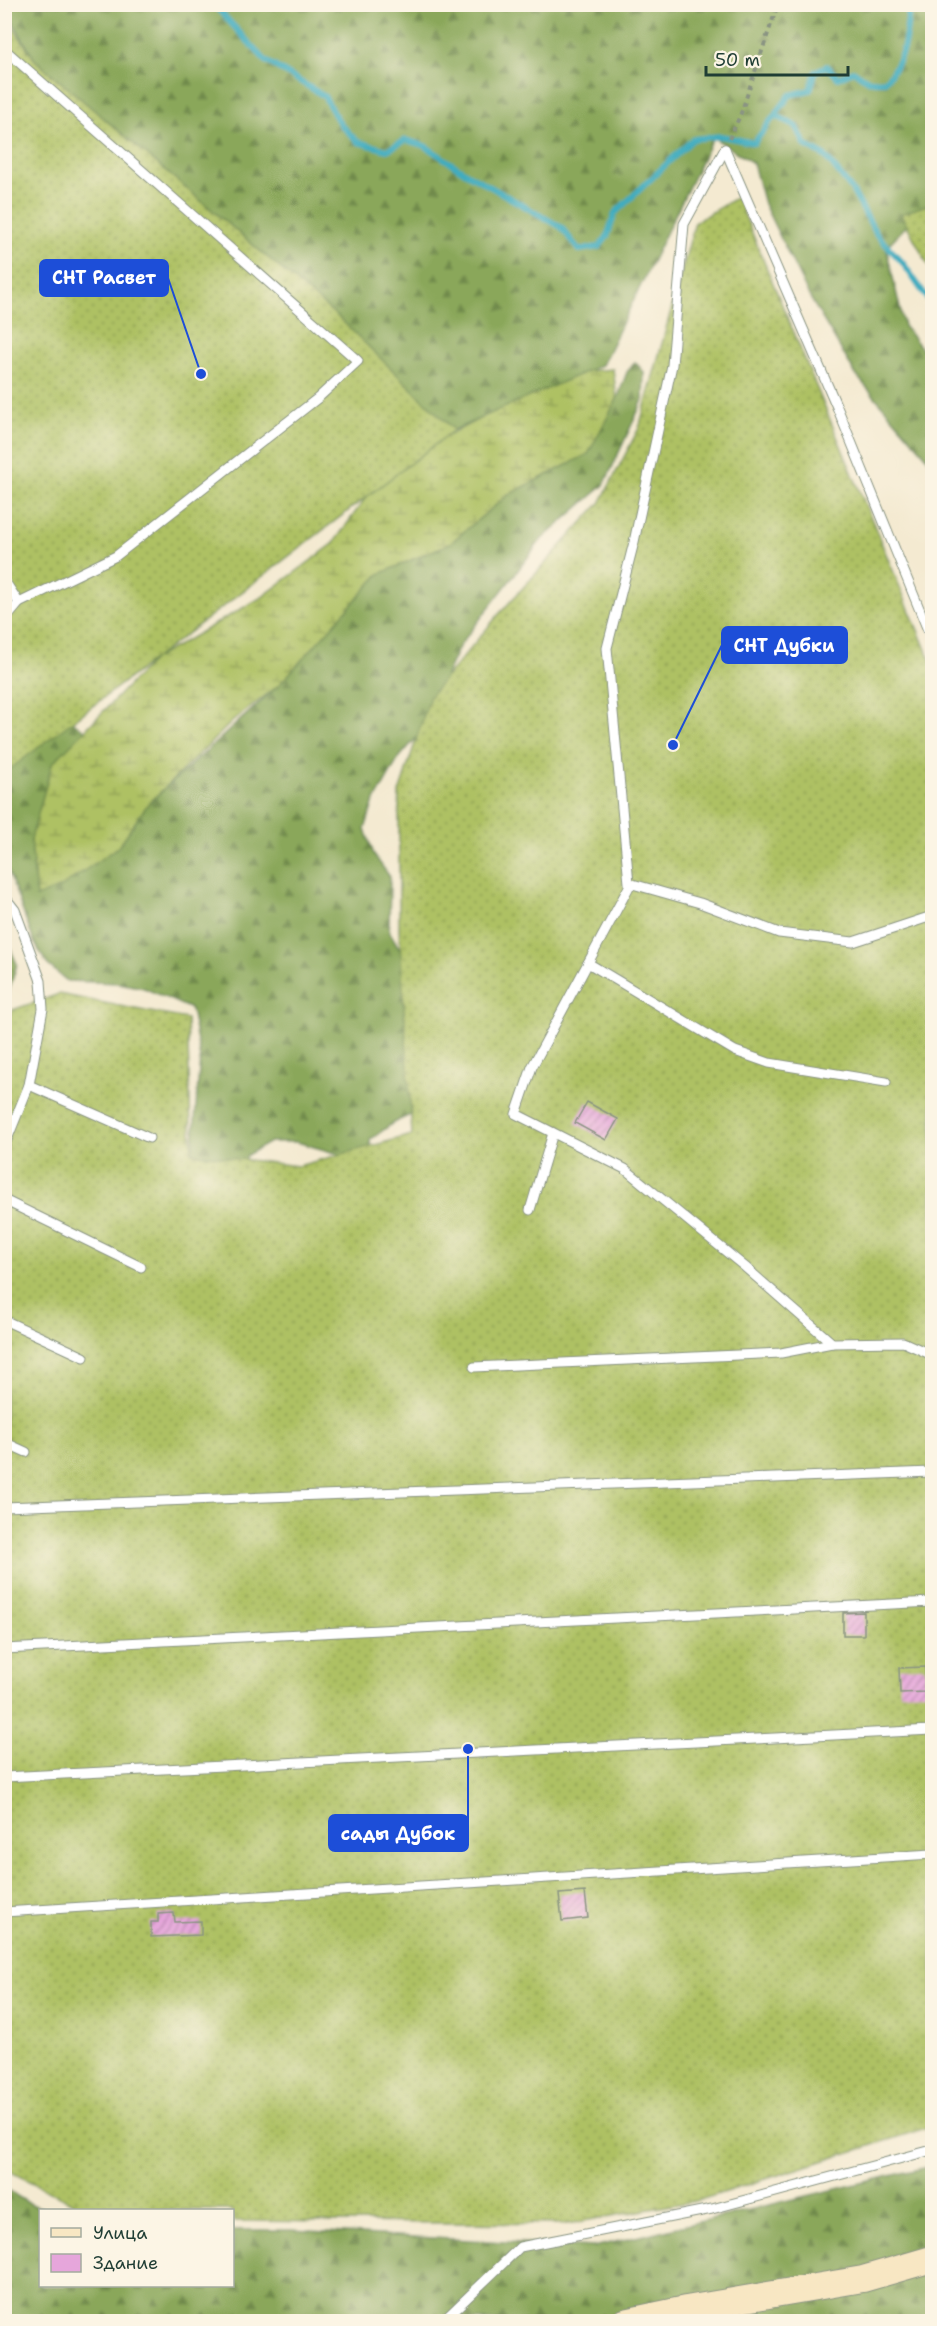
<svg xmlns="http://www.w3.org/2000/svg" width="937" height="2326" viewBox="0 0 937 2326" font-family="'Shantell Sans',sans-serif">
<style>
.forest{fill:url(#forest-firs);stroke:#547247;stroke-width:1.5}
.wetland{fill:url(#wetland-marsh);stroke:#667f4c;stroke-width:1.5}
.garden{fill:url(#garden-dots);stroke:#667f4c;stroke-width:1.5}
.lines{fill:none;stroke-linecap:round;stroke-linejoin:round}
.stream{stroke:#40acbf;stroke-width:6}
.building{fill:url(#building-hatch)}
.lane-casing{stroke:#8a9482;stroke-width:11}
.secondary-casing{stroke:#8a9482;stroke-width:28}
.path{stroke:#8a9482;stroke-width:4;stroke-dasharray:4.5 4.5;stroke-linecap:butt}
.lane{stroke:#fff;stroke-width:9}
.secondary{stroke:#f8e7c3;stroke-width:26}
.leader{fill:none;stroke:#1d4ed8;stroke-width:2}
.callout-dot{fill:#1d4ed8;stroke:#fcf5e5;stroke-width:2}
.callout{fill:#1d4ed8;stroke:#1d4ed8;stroke-width:2}
.callout-label{font-size:18px;text-anchor:middle;font-weight:bold;fill:#fff}
</style>
<defs>
<pattern id="forest-firs" width="22" height="20" patternUnits="userSpaceOnUse" patternTransform="scale(1.5)"><rect width="22" height="20" fill="#8aa75a"/><path d="M5 1l3.5 6h-7zM16 11l3.5 6h-7z" fill="#70894b"/></pattern>
<pattern id="wetland-marsh" width="20" height="14" patternUnits="userSpaceOnUse" patternTransform="scale(1.5)"><rect width="20" height="14" fill="#aec164"/><path d="M1 5h8M5 5V1M11 12h8M15 12V8" fill="none" stroke="#8d9e53"/></pattern>
<pattern id="garden-dots" width="8" height="8" patternUnits="userSpaceOnUse" patternTransform="scale(1.5)"><rect width="8" height="8" fill="#aec164"/><path d="M2 2h.1M6 6h.1" fill="none" stroke="#8d9e53" stroke-width="1.8" stroke-linecap="round"/></pattern>
<pattern id="building-hatch" width="6" height="6" patternUnits="userSpaceOnUse" patternTransform="scale(1.5)"><rect width="6" height="6" fill="#e6a6db"/><path d="M-1 1l2-2M0 6l6-6M5 7l2-2" fill="none" stroke="#ba88b2"/></pattern>
</defs>
<rect width="100%" height="100%" fill="#fcf5e5"/>
<filter id="ink" filterUnits="userSpaceOnUse"><feTurbulence type="fractalNoise" baseFrequency=".0167" numOctaves="2"/><feDisplacementMap in="SourceGraphic" scale="12" xChannelSelector="R" yChannelSelector="G"/><feConvolveMatrix kernelMatrix="1 2 1 2 8 2 1 2 1" color-interpolation-filters="sRGB"/></filter>
<filter id="wash" filterUnits="userSpaceOnUse"><feTurbulence type="fractalNoise" baseFrequency=".008" numOctaves="4" result="noise"/><feDisplacementMap in="SourceGraphic" scale="24" xChannelSelector="R" yChannelSelector="G"/><feGaussianBlur stdDeviation="1.35" result="paint"/><feColorMatrix in="noise" values="0 0 0 0 0 0 0 0 0 0 0 0 0 0 0 0 0 1.4 0 .05"/><feComposite in="paint" operator="in"/></filter>
<g filter="url(#wash)">
<rect width="100%" height="100%" fill="#f4ead1"/>
<g class="forest">
<polygon points="892,4 932,14 932,206 919,213 886,247 904,326 932,361 932,469 927,457 856,375 809,296 764,204 753,163 713,137 602,365 454,430 339,318 35,60 5,8 4,5"/>
<polygon points="635,362 644,372 643,400 604,485 542,539 460,645 417,737 399,758 373,804 365,829 374,855 390,877 389,931 415,974 417,1112 393,1123 370,1140 373,1167 345,1156 297,1142 270,1142 247,1155 237,1181 184,1254 200,1058 191,1009 144,988 119,983 67,981 47,964 34,942 5,862 5,729 63,715 86,731 52,765 31,839 36,897 118,847 147,805 280,684 379,574 450,543 508,495 588,454 617,399 627,372"/>
<polygon points="5,937 17,964 5,1004"/>
<polygon points="932,2166 932,2321 5,2321 4,2188 30,2204 48,2210 40,2210 40,2286 232,2286 233,2230 291,2230 594,2247"/>
</g>
<polygon class="wetland" points="613,369 617,399 588,454 508,495 450,543 379,574 280,684 233,721 147,805 118,847 61,887 36,897 31,839 52,764 154,659 262,597 333,544 366,497 445,437 483,417 588,371"/>
<g class="garden">
<polygon points="4,13 35,60 339,318 454,430 5,773"/>
<polygon points="737,197 932,664 932,2126 700,2200 567,2224 233,2221 232,2210 87,2210 5,2169 5,1025 12,1010 59,994 187,1019 192,1153 298,1166 412,1135 399,928 399,793 430,696 499,614 600,503 639,428 695,222"/>
<polygon points="932,203 932,273 901,214"/>
</g>
<g class="lines">
<g class="stream">
<path d="M213,4L266,61L324,96L340,124L358,142L387,150L406,140L425,146L466,173L561,227L579,250L599,247L607,237L615,213L693,139L721,136L754,143L790,95L810,90L816,71L827,66L838,78L853,71L870,81H885C906,57 906,37 909,7L911,4"/>
<polyline points="777,116 797,127 805,145 825,156 852,190 877,235 903,263 932,305"/>
</g>
</g>
<g id="blocks">
<g class="building">
<polygon points="587,1102 618,1119 606,1140 575,1123"/>
<polygon points="864,1612 864,1635 843,1635 843,1613"/>
<polygon points="925,1667 925,1692 900,1693 899,1668"/>
<polygon points="585,1892 588,1918 562,1921 559,1894"/>
<polygon points="174,1913 175,1922 201,1921 201,1935 151,1937 151,1922 158,1922 158,1914"/>
</g>
</g>
</g>
<g filter="url(#ink)">
<use href="#blocks" fill-opacity="0" stroke="#8a9482" stroke-width="1.5"/>
<g class="lines">
<defs>
<g id="lane">
<polyline points="4,49 358,361 318,398 116,556 19,603"/>
<polyline points="725,149 684,224 672,365 634,542 607,648 629,883 700,903 779,933 853,942 932,916"/>
<polyline points="725,149 837,407 932,640"/>
<polyline points="4,580 19,603 4,621"/>
<polyline points="631,883 532,1067 516,1114 625,1169 745,1267 832,1343 903,1342 932,1355"/>
<polyline points="4,896 15,910 41,981 43,1009 29,1085 4,1147"/>
<polyline points="588,963 735,1051 769,1063 886,1082"/>
<polyline points="29,1085 149,1138"/>
<polyline points="4,1200 141,1267"/>
<polyline points="530,1210 553,1133"/>
<polyline points="4,1320 84,1357"/>
<polyline points="474,1367 781,1353 832,1343"/>
<polyline points="4,1442 26,1452"/>
<polyline points="4,1507 932,1472"/>
<polyline points="4,1649 932,1602"/>
<polyline points="4,1777 932,1730"/>
<polyline points="4,1912 932,1854"/>
<polyline points="442,2322 520,2247 712,2209 932,2150"/>
</g>
<polyline id="secondary" points="625,2322 686,2309 863,2279 932,2259"/>
</defs>
<use href="#lane" class="lane-casing"/>
<use href="#secondary" class="secondary-casing"/>
<polyline class="path" points="729,139 740,116 778,4"/>
<use href="#lane" class="lane"/>
<use href="#secondary" class="secondary"/>
</g>
</g>
<path class="leader" d="M201 374L168 278M673 745L722 645M468 1749L468 1833"/>
<g class="callout-dot">
<circle cx="201" cy="374" r="6"/>
<circle cx="673" cy="745" r="6"/>
<circle cx="468" cy="1749" r="6"/>
</g>
<g class="callout">
<rect x="40" y="260" width="128" height="36" rx="6"/>
<rect x="722" y="627" width="125" height="36" rx="6"/>
<rect x="329" y="1815" width="139" height="36" rx="6"/>
</g>
<g class="callout-label">
<text x="104" y="284">СНТ Расвет</text>
<text x="784" y="652">СНТ Дубки</text>
<text x="398" y="1840">сады Дубок</text>
</g>
<rect width="937" height="2326" fill="none" stroke="#fcf5e5" stroke-width="24"/>
<rect x="39" y="2209" width="195" height="78" fill="#fcf5e5" stroke="#a4ab9e" stroke-width="1.5"/>
<rect x="51" y="2228" width="30" height="9" fill="#f8e7c3" stroke="#a4ab9e" stroke-width="1.5"/>
<text x="93" y="2239" font-size="18" fill="#1f3d34">Улица</text>
<rect x="51" y="2254" width="30" height="18" fill="#e6a6db" stroke="#a4ab9e" stroke-width="1.5"/>
<text x="93" y="2269" font-size="18" fill="#1f3d34">Здание</text>
<path d="M706 66v9h142v-9" fill="none" stroke="#1f3d34" stroke-width="3"/>
<text x="715" y="66" font-size="18" fill="#1f3d34" stroke="#fcf5e5" stroke-width="4.5" paint-order="stroke">50 m</text>
</svg>
